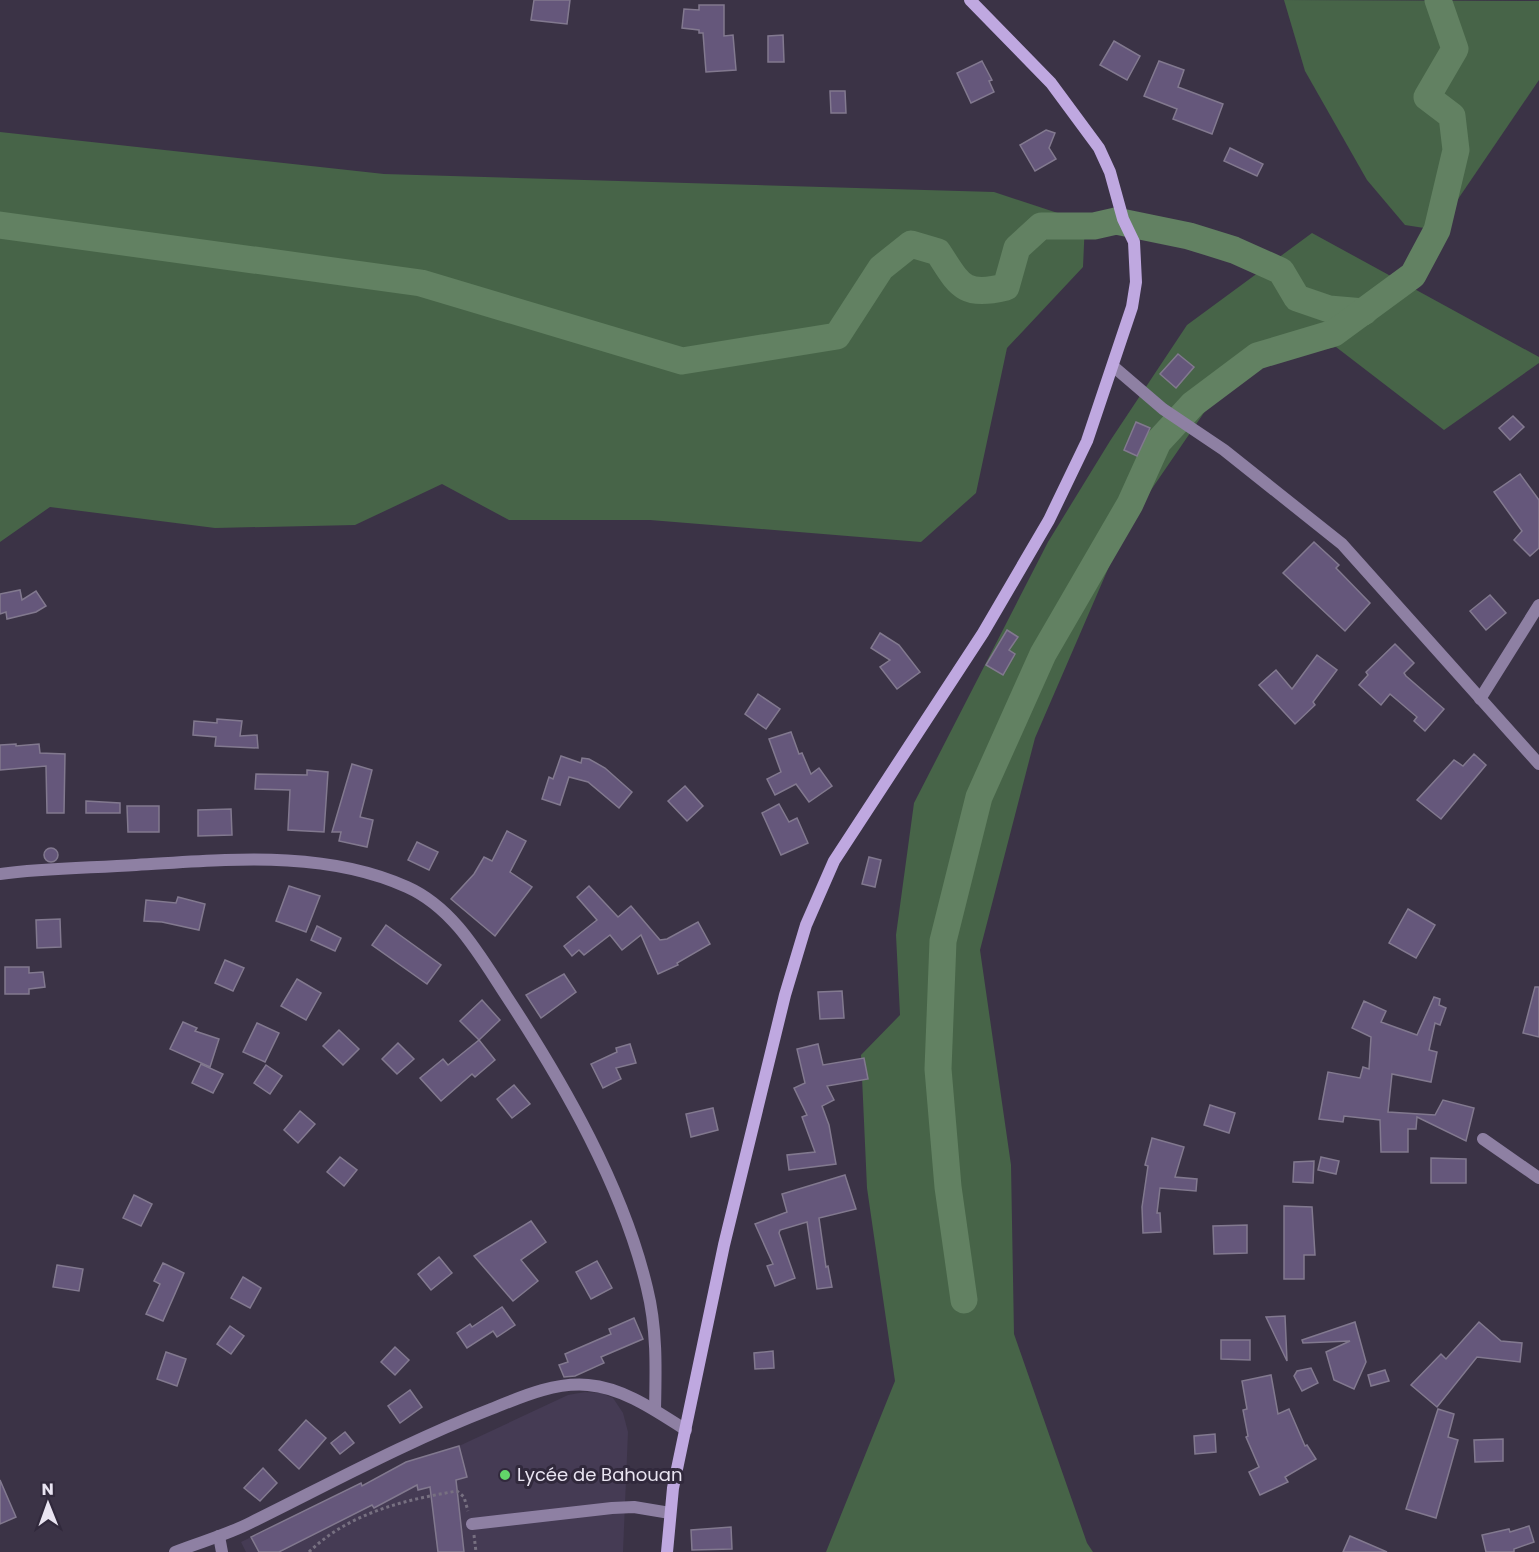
<svg xmlns="http://www.w3.org/2000/svg" width="1539" height="1552" viewBox="0 0 1539 1552" font-family="Poppins,sans-serif">
<style>
.built{fill:#453b54}
.green{fill:#476448}
.lines{fill:none;stroke-linecap:round;stroke-linejoin:round}
.river{stroke:#628162;stroke-width:27}
.building{fill:#65577b;stroke:#82798f;stroke-width:1.5}
.path{stroke:#777081;stroke-width:3;stroke-dasharray:3 3;stroke-linecap:butt}
.minor{stroke:#8e80a3;stroke-width:12}
.secondary{stroke:#bfa8e0;stroke-width:12}
.poi-dot{fill:#62d469;stroke:#31293c;stroke-width:2}
.labels{text-anchor:middle;stroke-width:6;stroke-linejoin:round;paint-order:stroke}
.poi-label{font-size:18px;fill:#e9e4f1;stroke:#31293c;text-anchor:start}
</style>
<rect width="100%" height="100%" fill="#3b3346"/>
<polygon class="built" points="585,1392 601,1393 613,1398 623,1413 628,1432 623,1552 246,1552 241,1542 361,1483 362,1486 459,1446 568,1395"/>
<g class="green">
<polygon points="1284,0 1539,1 1539,80 1437,230 1405,225 1367,180 1305,71"/>
<polygon points="0,132 384,174 994,192 1085,222 1083,267 1007,348 976,493 921,542 650,520 509,520 442,484 355,525 215,528 50,507 0,542"/>
<polygon points="1312,233 1539,357 1539,363 1444,430 1336,347 1236,366 1127,525 1035,738 980,950 1011,1165 1014,1334 1087,1543 1093,1552 826,1552 895,1381 867,1188 861,1055 900,1015 896,935 914,803 1048,542 1110,441 1187,325"/>
</g>
<g class="lines">
<g class="river">
<path d="M0,225L421,283L682,361L837,336L881,268L911,244L938,252C960,286 963,297 1006,287L1017,248L1041,226H1094L1116,221L1189,236L1234,250L1281,271L1297,298L1329,309L1364,312"/>
<polyline points="964,1300 948,1187 938,1069 943,941 979,797 1043,654 1130,504 1158,442 1193,404 1257,356 1334,333 1413,275 1437,230 1456,150 1452,116 1427,97 1455,49 1438,0"/>
</g>
</g>
<g class="building">
<polygon points="534,0 570,0 567,24 531,20"/>
<polygon points="699,5 724,5 724,36 733,35 736,70 706,72 703,33 699,33 699,30 682,28 684,9 699,10"/>
<polygon points="783,35 784,62 768,62 768,36"/>
<polygon points="1114,41 1140,56 1127,80 1100,65"/>
<polygon points="982,61 992,80 989,81 994,92 971,103 957,73"/>
<polygon points="1159,61 1184,70 1178,87 1223,104 1212,134 1173,119 1177,109 1144,96"/>
<polygon points="830,91 845,91 846,113 831,113"/>
<polygon points="1046,130 1055,133 1049,148 1056,159 1035,171 1020,145"/>
<polygon points="1230,148 1263,164 1257,176 1224,161"/>
<polygon points="1178,354 1194,367 1176,388 1160,374"/>
<polygon points="1513,416 1524,427 1510,440 1499,428"/>
<polygon points="1136,422 1150,428 1137,456 1124,450"/>
<polygon points="1520,474 1539,500 1539,548 1530,556 1514,540 1522,531 1494,492"/>
<polygon points="1314,542 1339,565 1336,568 1370,603 1345,631 1283,573"/>
<polygon points="20,590 22,600 36,591 46,606 36,612 7,619 6,612 0,614 0,594"/>
<polygon points="1490,595 1506,613 1486,630 1470,611"/>
<polygon points="1007,630 1018,637 1009,650 1015,654 1003,675 986,665"/>
<polygon points="880,633 899,645 920,672 897,689 880,667 890,660 871,648"/>
<polygon points="1395,644 1414,663 1404,673 1406,676 1444,709 1425,731 1414,721 1417,717 1390,694 1381,705 1359,685 1368,675 1366,672"/>
<polygon points="1317,655 1337,670 1313,702 1315,705 1295,724 1259,685 1276,670 1292,689"/>
<polygon points="758,694 780,709 766,729 745,714"/>
<polygon points="217,719 242,721 240,736 257,735 258,748 215,746 216,737 193,735 194,721 217,723"/>
<polygon points="791,732 799,754 802,753 811,774 819,768 832,786 809,802 796,784 775,795 767,779 781,772 769,739"/>
<polygon points="16,744 16,746 39,744 40,753 65,754 64,813 47,813 46,766 0,770 0,745"/>
<polygon points="1474,754 1486,765 1441,819 1417,800 1454,760 1463,766"/>
<polygon points="561,756 581,763 582,758 589,759 605,768 632,792 619,808 588,782 569,777 560,805 542,799 549,777 553,779"/>
<polygon points="352,764 372,770 360,817 373,820 367,847 339,841 341,832 332,832"/>
<polygon points="307,770 328,772 324,832 288,830 290,790 255,789 256,774 307,775"/>
<polygon points="685,786 703,806 687,821 668,801"/>
<polygon points="86,801 120,803 120,813 86,813"/>
<polygon points="779,804 789,822 797,818 808,843 781,855 762,813"/>
<polygon points="127,806 159,806 159,832 128,832"/>
<polygon points="231,809 232,835 198,836 198,810"/>
<polygon points="507,831 526,841 510,872 532,887 495,936 451,899 474,874 484,857 492,861"/>
<polygon points="417,842 438,852 429,870 408,860"/>
<circle cx="51" cy="855" r="7"/>
<polygon points="869,857 881,860 875,887 862,884"/>
<polygon points="289,886 320,896 306,932 276,921"/>
<polygon points="589,886 618,917 631,906 660,940 667,939 698,922 710,944 677,963 678,965 658,974 641,935 622,950 610,935 584,955 579,950 572,956 564,946 597,920 577,897"/>
<polygon points="178,897 205,904 199,930 162,922 144,921 146,900 176,903"/>
<polygon points="1408,909 1435,925 1416,958 1389,943"/>
<polygon points="60,919 61,947 37,948 36,920"/>
<polygon points="386,925 441,965 427,984 372,945"/>
<polygon points="317,926 341,938 335,951 311,940"/>
<polygon points="225,960 244,968 233,991 215,983"/>
<polygon points="5,967 29,967 29,973 43,972 45,987 29,989 29,994 5,994"/>
<polygon points="564,974 576,992 541,1018 526,995"/>
<polygon points="297,979 321,993 306,1020 281,1006"/>
<polygon points="1535,987 1539,987 1539,1037 1523,1033"/>
<polygon points="842,991 844,1018 820,1019 818,992"/>
<polygon points="1434,997 1440,999 1439,1005 1446,1008 1440,1025 1435,1023 1429,1050 1437,1052 1431,1082 1392,1074 1388,1112 1435,1115 1443,1100 1474,1108 1466,1141 1417,1117 1416,1129 1408,1129 1408,1152 1381,1152 1380,1120 1344,1116 1343,1122 1319,1119 1328,1072 1360,1078 1363,1067 1369,1069 1371,1037 1352,1028 1364,1001 1386,1011 1381,1022 1417,1035"/>
<polygon points="482,1000 500,1020 479,1040 460,1021"/>
<polygon points="183,1022 197,1028 195,1031 219,1039 210,1067 170,1049"/>
<polygon points="257,1023 279,1033 265,1062 243,1052"/>
<polygon points="339,1030 359,1049 343,1065 323,1046"/>
<polygon points="479,1040 495,1060 475,1077 472,1074 441,1101 420,1078 443,1059 448,1065"/>
<polygon points="398,1043 414,1059 397,1074 382,1059"/>
<polygon points="630,1044 636,1063 616,1068 621,1079 603,1088 591,1064 617,1052 616,1048"/>
<polygon points="818,1044 823,1065 864,1058 868,1079 827,1086 834,1100 822,1106 829,1125 836,1164 789,1170 787,1155 815,1152 802,1117 807,1115 794,1088 805,1083 797,1049"/>
<polygon points="201,1064 223,1074 213,1093 192,1083"/>
<polygon points="266,1065 282,1076 270,1094 254,1083"/>
<polygon points="514,1085 530,1104 512,1118 497,1099"/>
<polygon points="1210,1105 1235,1113 1229,1133 1204,1125"/>
<polygon points="713,1108 718,1130 691,1137 686,1114"/>
<polygon points="300,1111 315,1124 298,1143 284,1130"/>
<polygon points="1152,1138 1184,1147 1175,1177 1197,1179 1196,1191 1160,1188 1157,1213 1160,1213 1161,1232 1143,1233 1142,1207 1148,1166 1145,1165"/>
<polygon points="340,1157 357,1170 344,1186 327,1172"/>
<polygon points="1321,1157 1339,1161 1336,1174 1318,1170"/>
<polygon points="1431,1158 1466,1159 1466,1183 1431,1183"/>
<polygon points="1314,1161 1313,1183 1293,1182 1294,1162"/>
<polygon points="845,1175 856,1209 819,1218 826,1267 828,1266 832,1287 817,1289 807,1222 780,1230 779,1233 795,1278 775,1286 767,1266 773,1264 755,1224 787,1212 782,1194"/>
<polygon points="134,1195 152,1204 141,1226 123,1218"/>
<polygon points="1284,1206 1312,1207 1315,1255 1304,1255 1304,1279 1284,1279"/>
<polygon points="531,1221 546,1242 521,1260 538,1281 513,1301 474,1256"/>
<polygon points="1247,1225 1247,1253 1214,1254 1213,1226"/>
<polygon points="439,1257 452,1273 431,1290 418,1274"/>
<polygon points="597,1261 612,1288 591,1299 576,1272"/>
<polygon points="163,1263 184,1273 163,1321 146,1314 160,1284 154,1281"/>
<polygon points="57,1265 83,1269 79,1291 53,1287"/>
<polygon points="243,1277 261,1288 250,1308 231,1298"/>
<polygon points="502,1307 515,1325 497,1337 493,1331 467,1348 457,1333 470,1324 472,1327"/>
<polygon points="1285,1316 1287,1361 1266,1317"/>
<polygon points="634,1318 643,1339 601,1357 604,1363 575,1376 564,1377 559,1365 568,1362 565,1354 611,1334 609,1329"/>
<polygon points="1355,1322 1366,1362 1354,1389 1334,1380 1326,1352 1350,1341 1303,1343 1302,1340"/>
<polygon points="1479,1322 1501,1341 1522,1343 1520,1362 1477,1357 1437,1407 1411,1385 1441,1354 1446,1359"/>
<polygon points="230,1326 244,1336 231,1354 217,1344"/>
<polygon points="1221,1340 1250,1340 1250,1360 1221,1359"/>
<polygon points="395,1347 409,1360 395,1375 381,1362"/>
<polygon points="773,1351 774,1368 755,1369 754,1353"/>
<polygon points="166,1352 186,1359 177,1386 157,1379"/>
<polygon points="1311,1368 1318,1383 1302,1391 1294,1376 1297,1371"/>
<polygon points="1385,1370 1389,1381 1371,1386 1368,1375"/>
<polygon points="1271,1375 1278,1414 1289,1409 1305,1446 1307,1445 1316,1459 1285,1477 1288,1482 1260,1495 1249,1472 1259,1467 1246,1437 1248,1436 1243,1410 1247,1409 1242,1381"/>
<polygon points="410,1390 422,1407 400,1423 388,1406"/>
<polygon points="1438,1409 1454,1414 1448,1437 1458,1440 1436,1518 1406,1509"/>
<polygon points="306,1420 326,1438 299,1469 279,1450"/>
<polygon points="345,1432 354,1443 340,1454 331,1443"/>
<polygon points="1215,1434 1216,1452 1195,1454 1194,1436"/>
<polygon points="1503,1439 1503,1461 1475,1462 1474,1440"/>
<polygon points="459,1446 467,1477 456,1480 464,1552 438,1552 430,1487 418,1490 417,1485 374,1508 372,1505 279,1552 259,1552 251,1537 361,1483 362,1486 406,1462"/>
<polygon points="263,1468 277,1483 260,1501 244,1488"/>
<polygon points="0,1480 16,1517 0,1524"/>
<polygon points="1529,1526 1534,1542 1514,1549 1514,1552 1486,1552 1482,1535 1509,1529 1510,1532"/>
<polygon points="731,1527 732,1549 692,1550 691,1530"/>
<polygon points="1350,1536 1387,1552 1343,1552"/>
</g>
<g class="lines">
<g class="path">
<polyline points="474,1535 476,1552"/>
<path d="M309,1552C349,1513 404,1500 457,1491L464,1497L468,1511"/>
</g>
<g class="minor">
<polyline points="1114,367 1163,409 1224,450 1342,544 1539,764"/>
<polyline points="1480,699 1539,605"/>
<path d="M0,874C45,868 91,868 136,865C225,860 323,849 407,887C454,908 480,956 507,997C564,1084 623,1187 647,1288C657,1328 656,1368 655,1409"/>
<polyline points="1483,1139 1539,1178"/>
<polyline points="472,1524 612,1508 634,1507 670,1513"/>
<polyline points="219,1536 222,1552"/>
<path d="M175,1552C200,1542 227,1535 252,1522C331,1483 408,1441 491,1409C521,1397 554,1382 588,1385C624,1388 656,1411 686,1430"/>
</g>
<polyline class="secondary" points="667,1552 673,1488 724,1245 785,995 806,925 834,861 983,633 1049,520 1087,441 1132,307 1136,282 1134,242 1123,219 1110,172 1099,148 1051,83 970,0"/>
</g>
<circle class="poi-dot" cx="505" cy="1475" r="6"/>
<g class="labels">
<g class="poi-label">
<text x="517" y="1481">Lycée de Bahouan</text>
</g>
</g>
<g transform="translate(48 1504) rotate(359)" stroke="#31293c" stroke-width="4.5" paint-order="stroke">
<path d="M0-4.5L10 22L0 15L-10 22Z" fill="#e9e4f1"/>
<text y="-9" font-size="16" font-weight="bold" text-anchor="middle" fill="#e9e4f1">N</text>
</g>
</svg>
